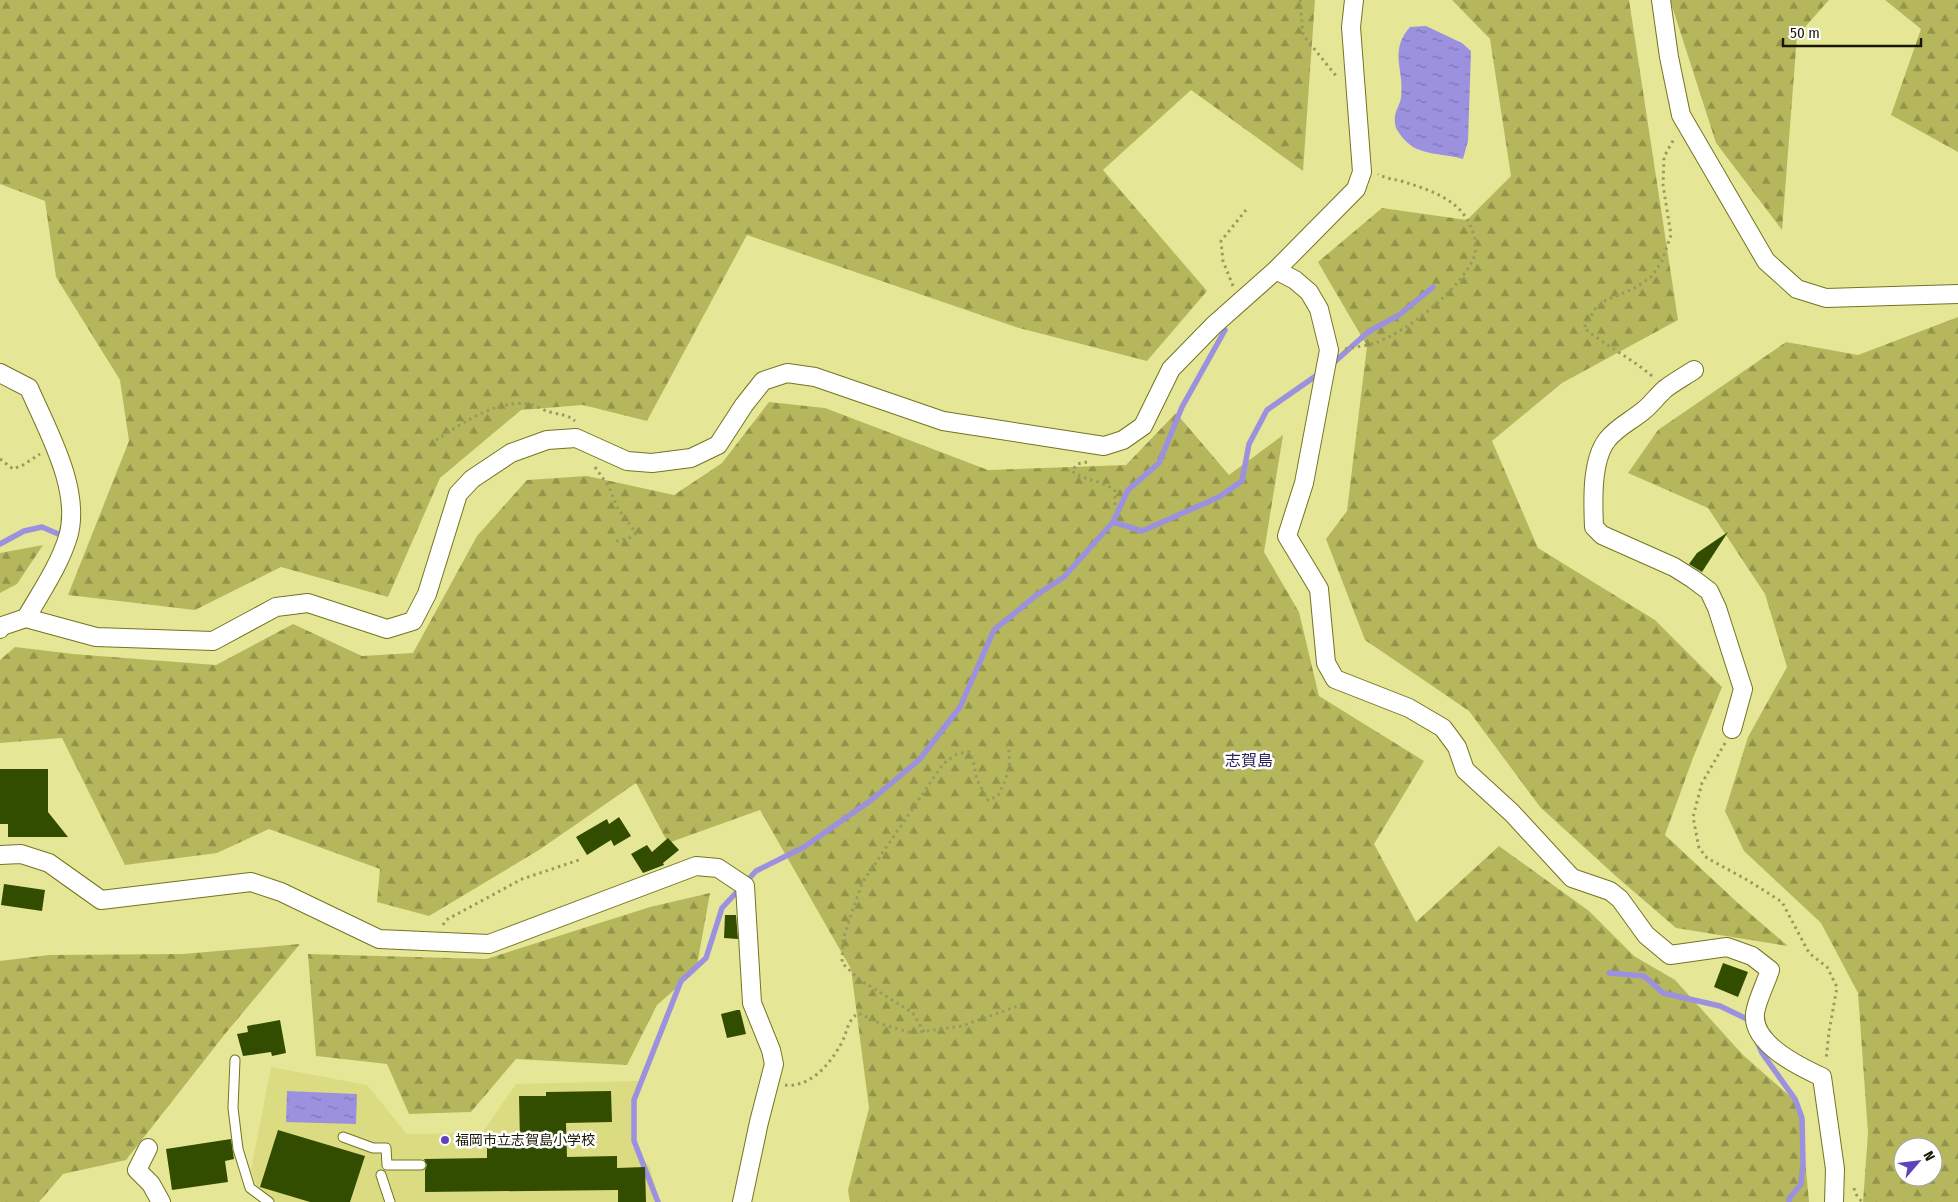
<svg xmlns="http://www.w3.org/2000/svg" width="1958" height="1202" viewBox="0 0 1958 1202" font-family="'Fira Sans Condensed','Noto Sans JP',sans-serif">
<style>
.built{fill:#dbdc81}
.forest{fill:url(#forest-firs);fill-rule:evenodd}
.water{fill:url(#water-ripples)}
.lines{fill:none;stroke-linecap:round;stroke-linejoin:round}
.stream{stroke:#9b91df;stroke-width:5.5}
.building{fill:#324d00}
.lane-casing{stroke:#747421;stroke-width:11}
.street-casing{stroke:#747421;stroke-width:20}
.path{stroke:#9a9a5f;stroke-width:3;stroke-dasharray:2.5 4;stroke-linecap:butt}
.lane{stroke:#fff;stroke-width:9}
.street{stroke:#fff;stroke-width:18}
.poi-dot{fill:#6043bb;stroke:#fff;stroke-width:2}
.labels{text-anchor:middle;stroke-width:5;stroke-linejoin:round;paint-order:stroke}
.poi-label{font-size:14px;fill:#181701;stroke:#fff;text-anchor:start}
.quarter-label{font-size:16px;fill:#2e215b;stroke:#fff}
</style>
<defs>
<pattern id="forest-firs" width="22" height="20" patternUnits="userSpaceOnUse" patternTransform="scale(1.25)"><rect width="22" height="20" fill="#b6b75d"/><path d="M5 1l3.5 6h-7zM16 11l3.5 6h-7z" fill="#93944a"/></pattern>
<pattern id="water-ripples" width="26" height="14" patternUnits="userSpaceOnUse" patternTransform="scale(1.25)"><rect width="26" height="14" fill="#9b91df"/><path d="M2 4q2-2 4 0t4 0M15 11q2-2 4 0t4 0" fill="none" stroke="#7d75b2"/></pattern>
</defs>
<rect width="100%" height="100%" fill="#e6e796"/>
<polygon class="built" points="271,1067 367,1085 407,1134 482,1133 516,1084 639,1081 632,1146 650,1167 659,1202 277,1202 257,1186 251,1170"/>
<g class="forest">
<polygon points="0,0 1315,0 1303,171 1191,90 1103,170 1207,291 1147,361 1019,328 747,235 647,421 583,405 521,410 440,478 388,597 281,567 195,610 68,595 129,441 120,380 56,277 45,201 0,184"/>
<polygon points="1452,0 1629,0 1678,320 1562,383 1492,441 1538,548 1655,620 1722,687 1693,758 1665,835 1739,904 1788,946 1676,928 1618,878 1540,807 1469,711 1365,640 1326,539 1347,511 1367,346 1318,262 1382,208 1467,220 1511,176 1490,39"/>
<polygon points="1670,0 1829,0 1797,36 1782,230 1716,143"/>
<polygon points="1885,0 1958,0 1958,152 1891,115 1921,29"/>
<path d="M1958,317V1202H1863L1868,1133L1858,993L1821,923L1744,851L1725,811L1748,737L1787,667L1765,594L1708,508L1628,473L1658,430L1786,342L1858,355ZM1903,1147H1933V1177H1903Z"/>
<polygon points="769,402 825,408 988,470 1126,465 1176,413 1229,475 1283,435 1264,552 1299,612 1319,696 1424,761 1374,844 1416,922 1499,846 1589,911 1634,956 1675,980 1743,1055 1800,1105 1809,1202 850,1202 848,1190 869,1108 851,969 760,810 668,843 636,783 539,850 429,916 377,902 380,869 269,829 217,853 125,865 62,738 0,743 0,660 15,647 73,654 216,665 293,624 362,656 413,653 477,536 527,480 587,476 674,495 722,463"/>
<polygon points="43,545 17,584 0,593 0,553"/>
<polygon points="710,893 696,971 657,1005 627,1065 516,1059 471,1112 409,1114 387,1064 316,1056 308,954 486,959 650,907"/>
<polygon points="300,944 225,1034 126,1160 63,1174 39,1202 0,1202 0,961 49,955 183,954"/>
</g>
<g class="water">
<path d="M1426,26L1462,43L1471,51L1468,141L1463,159C1448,154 1419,155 1408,143C1404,140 1398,132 1396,128C1392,113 1399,108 1401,98C1405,70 1388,52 1410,27Z"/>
<polygon points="287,1091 357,1094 356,1124 286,1122"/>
</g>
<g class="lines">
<g class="stream">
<polyline points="1330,366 1368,332 1399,315 1433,287"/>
<polyline points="1113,522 1142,531 1219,497 1242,481 1249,444 1267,410 1320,373"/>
<polyline points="0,544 24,531 42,527 63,536"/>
<polyline points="1609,973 1644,976 1663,993 1720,1006 1747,1019 1750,1024"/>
<polyline points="1756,1039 1762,1053 1795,1099 1802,1118 1803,1164 1801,1184 1789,1199 1789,1202"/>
<polyline points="658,1202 634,1141 634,1100 681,981 706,958 722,908 756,871 804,847 870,801 919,760 960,707 994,630 1038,594 1064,577 1113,522 1128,490 1159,463 1182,407 1225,330"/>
</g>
</g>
<g class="building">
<polygon points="1728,532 1702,572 1689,564 1697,553"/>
<polygon points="0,769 48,769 48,812 68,837 8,837 8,824 0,824"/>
<polygon points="619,817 631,836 614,846 611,840 587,855 576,837 607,819 609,824"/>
<polygon points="668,838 679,850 663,863 664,865 643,873 631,854 647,845 652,852"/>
<polygon points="4,884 45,890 42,911 1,905"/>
<polygon points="725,915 736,915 738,939 724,938"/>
<polygon points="1723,963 1748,972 1738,997 1714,987"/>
<polygon points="737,1010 740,1010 746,1034 727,1038 721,1014"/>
<polygon points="280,1020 286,1053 272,1056 271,1052 243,1056 237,1034 248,1032 247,1026"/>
<polygon points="611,1091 612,1122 566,1123 567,1157 617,1156 617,1168 645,1167 646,1202 618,1202 618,1190 425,1192 425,1170 427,1165 424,1159 487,1158 487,1141 520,1141 519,1096 546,1096 546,1092"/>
<polygon points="278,1130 365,1156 350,1202 310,1202 260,1187"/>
<polygon points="231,1139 234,1159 225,1161 228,1182 172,1190 166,1149"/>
</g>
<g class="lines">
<defs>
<g id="lane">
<polyline points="235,1060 233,1108 238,1149 250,1188 269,1202"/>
<polyline points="343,1137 373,1148 386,1148 387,1165 421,1165"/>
<polyline points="381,1175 390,1202"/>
</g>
<g id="street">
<polyline points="1661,0 1669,57 1681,115 1766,261 1797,289 1826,298 1958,294"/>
<path d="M1276,270L1295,280L1309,292L1319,309L1329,350L1304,483L1287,536L1319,589L1326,663L1335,679L1409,708L1443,728L1457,747L1465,770L1512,813L1572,878L1610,891L1620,899L1646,935L1670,955L1727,947L1752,956L1770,970C1766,983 1756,1002 1755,1014C1752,1044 1800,1067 1822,1077L1835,1169L1834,1202"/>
<path d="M1694,370C1685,376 1674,382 1665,389C1657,396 1651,405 1643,411C1631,421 1617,427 1607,440C1591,461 1593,502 1594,527L1602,535L1674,567L1693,579L1709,591L1717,608L1743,689L1732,729"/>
<path d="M0,373L29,388C47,430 82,490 68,537C59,566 41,592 26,618"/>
<polyline points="0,629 2,626 26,618 96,637 213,641 276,607 308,603 387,629 413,621 427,594 458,494 472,479 511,453 547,440 576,438 627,461 652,463 691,458 718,445 744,405 763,381 787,373 815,377 943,421 1104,446 1123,440 1143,426 1171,369 1214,325 1276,270 1356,189 1362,172 1351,27 1354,0"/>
<polyline points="0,855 21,854 49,863 101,900 251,882 281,892 379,939 489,944 696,866 718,868 745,886 752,1003 771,1050 774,1064 759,1122 742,1202"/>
<polyline points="148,1148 137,1170 151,1184 161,1202"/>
</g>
</defs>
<use href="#lane" class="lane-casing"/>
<use href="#street" class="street-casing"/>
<g class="path">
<polyline points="1300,0 1303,35 1337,77"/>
<polyline points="1233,286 1223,261 1221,241 1246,210"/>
<path d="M1345,349C1355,347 1366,346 1375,343C1407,332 1462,288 1474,257C1480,243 1470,221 1461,211C1446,195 1424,188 1404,182C1395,179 1386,179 1378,174"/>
<path d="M1652,376C1631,358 1606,346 1584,328L1595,309L1606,300L1633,289L1651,277L1662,261L1671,235L1663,185L1664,157L1675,137"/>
<path d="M436,440C463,423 495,400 528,404C535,405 543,410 550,412C559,415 567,414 575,421"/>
<polyline points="0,459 13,469 23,465 40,454"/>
<path d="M1087,462L1077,464L1072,471C1085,481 1103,480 1115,491V505"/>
<polyline points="595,467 609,487 617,507 636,533 629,538 612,542"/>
<polyline points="1725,743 1702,783 1693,817 1699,848 1707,858 1749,881 1782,902 1809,953 1827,967 1837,987 1829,1032 1826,1060"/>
<polyline points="443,925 446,920 522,879 579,860"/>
<path d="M924,1032L913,1013L860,980L842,963L843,939L862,883L943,764L957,754L969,752L973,760L977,780L988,800L998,796C1009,773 1012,765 1007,740"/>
<path d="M785,1085C810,1088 830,1064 841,1044C848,1031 846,1023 858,1013L881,1024L912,1033L962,1026L1026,1003"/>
<polyline points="1854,1188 1855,1193 1862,1202"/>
</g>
<use href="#lane" class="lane"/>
<use href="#street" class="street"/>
</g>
<circle class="poi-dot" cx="445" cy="1140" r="5"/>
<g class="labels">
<g class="poi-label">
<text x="455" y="1145">福岡市立志賀島小学校</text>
</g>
<g class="quarter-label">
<text x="1249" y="766">志賀島</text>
</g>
</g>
<g transform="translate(1918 1162) rotate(62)"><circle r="24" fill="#ffffff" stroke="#a3a299"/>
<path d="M0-4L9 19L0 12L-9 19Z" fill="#6043bb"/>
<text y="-8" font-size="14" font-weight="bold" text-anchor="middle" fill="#181701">N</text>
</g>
<path d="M1783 38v8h138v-8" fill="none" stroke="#181701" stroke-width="2.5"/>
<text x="1790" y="38" font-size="15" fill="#181701" stroke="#ffffff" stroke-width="4" paint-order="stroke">50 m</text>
</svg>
